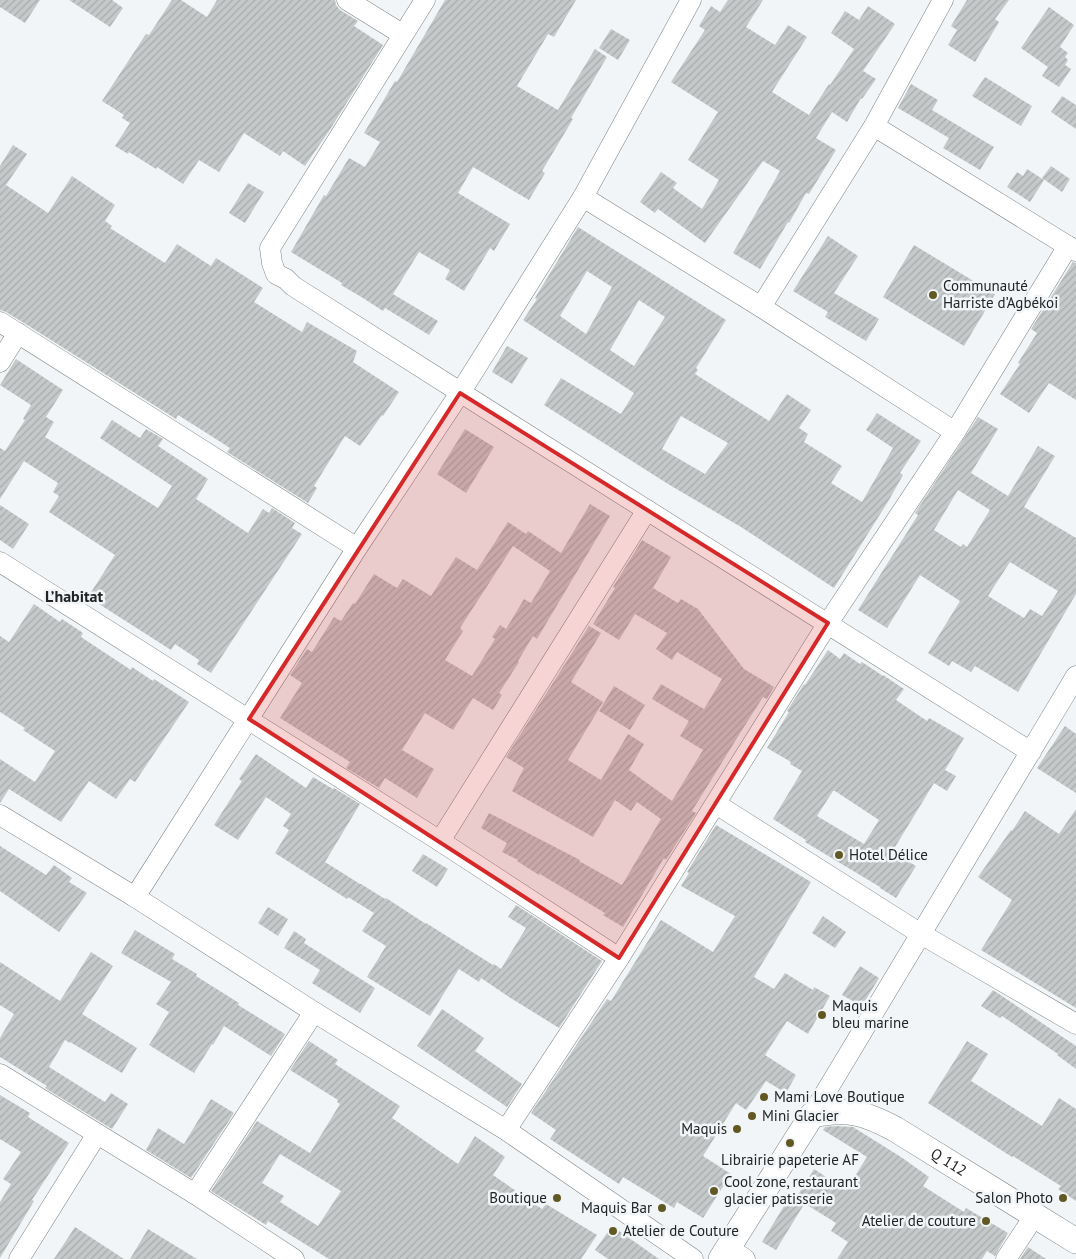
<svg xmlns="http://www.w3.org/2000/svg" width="1076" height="1259" viewBox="0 0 1076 1259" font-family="'PT Sans',sans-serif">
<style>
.building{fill:url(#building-hatch);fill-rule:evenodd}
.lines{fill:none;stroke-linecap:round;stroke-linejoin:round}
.minor-casing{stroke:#7e8283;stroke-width:21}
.tertiary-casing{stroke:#7e8283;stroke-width:26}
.minor{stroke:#fff;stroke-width:20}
.tertiary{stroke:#fff;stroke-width:25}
.marked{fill:#d62828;fill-opacity:0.2;stroke:#d62828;stroke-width:4;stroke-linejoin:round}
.poi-dot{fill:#625824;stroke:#f1f5f7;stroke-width:2}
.labels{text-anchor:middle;stroke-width:5;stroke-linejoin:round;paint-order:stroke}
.poi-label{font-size:15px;fill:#222324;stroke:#f1f5f7;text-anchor:start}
.street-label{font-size:15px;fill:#222324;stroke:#f1f5f7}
.neighbourhood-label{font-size:16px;font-weight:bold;fill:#222324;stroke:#f1f5f7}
</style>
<defs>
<pattern id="building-hatch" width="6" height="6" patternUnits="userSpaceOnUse" patternTransform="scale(1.25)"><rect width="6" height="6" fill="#c5c9ca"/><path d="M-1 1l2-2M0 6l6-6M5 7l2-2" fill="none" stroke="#a9acad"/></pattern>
</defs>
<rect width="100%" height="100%" fill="#f1f5f7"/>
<g class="building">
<polygon points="0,0 40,0 25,23 0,7"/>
<polygon points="69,0 112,0 123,8 110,27"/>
<polygon points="172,0 181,0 207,17 217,0 335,0 336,5 340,10 358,21 354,26 383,45 329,131 305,166 283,151 280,156 244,133 219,172 199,160 183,184 157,167 156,169 129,152 128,154 115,146 130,123 122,118 124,115 102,101 146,34 149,35"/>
<polygon points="445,0 576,0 554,37 548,34 517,86 558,110 595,49 607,57 571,118 573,119 542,171 545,173 529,200 473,167 458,193 510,224 494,251 490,248 464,291 445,279 450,270 419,252 393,294 438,321 429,335 385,308 383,311 363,298 341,285 342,283 291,252 324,195 326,196 349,158 365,167 380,142 364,133 395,81 397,82"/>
<polygon points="728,0 763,0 746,27 775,45 788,25 807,37 772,92 809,115 829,84 830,85 854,49 831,33 845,11 859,20 868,6 895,24 863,71 876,79 862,99 861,98 847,122 832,112 816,138 836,150 809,194 806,193 789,223 788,222 760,269 733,253 780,171 763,161 705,243 658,209 655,213 640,202 661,172 677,183 673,188 702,209 719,180 688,160 718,112 671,82 705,30 699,26 711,6 720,12"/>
<polygon points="967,0 1009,0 995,19 999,22 975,62 948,45 957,30 951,26"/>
<polygon points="1049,7 1074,25 1060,47 1068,53 1065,57 1068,60 1065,65 1071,69 1059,87 1042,76 1048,67 1021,48"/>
<polygon points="611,29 630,40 618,60 599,48"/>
<polygon points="985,77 1032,106 1021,126 972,96"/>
<polygon points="911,84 938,100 932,110 994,147 980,170 943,148 949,138 898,108"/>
<polygon points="1062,96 1076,105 1076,129 1051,112"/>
<polygon points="13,145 27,154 6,185 48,213 72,176 115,205 105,221 112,226 110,228 165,263 177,244 211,266 216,258 263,288 254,302 302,332 307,322 357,351 353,362 399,392 383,416 382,415 360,446 345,436 314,486 317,488 308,503 227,452 230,448 197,427 178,415 176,419 24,323 6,312 0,310 0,166"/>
<polygon points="1051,166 1070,179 1062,192 1042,178"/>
<polygon points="1027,169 1044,180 1030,202 1007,187 1017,172 1023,176"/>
<polygon points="248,183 264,192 245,223 229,213"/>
<path d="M578,227L726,320L696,368L698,370L695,374L769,421L787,394L811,410L799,428L808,434L804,442L842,466L831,483L862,502L893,448L866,430L877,413L921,441L900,473L903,475L889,500L834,588L741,527L668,484L544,405L561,378L621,414L634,393L523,320L537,299L535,298ZM587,271L612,287L586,334L560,316ZM639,300L665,317L634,366L610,350ZM681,416L728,443L705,474L662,449Z"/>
<polygon points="828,236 858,256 834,293 879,319 866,341 825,317 828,312 793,291"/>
<polygon points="914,245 995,294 964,346 883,297"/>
<polygon points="1073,262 1076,263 1076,400 1049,383 1029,413 1000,394 1020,364 1018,363 1037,333 1031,329"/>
<polygon points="507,346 528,358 512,384 492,372"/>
<polygon points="16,359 63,390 46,417 54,422 45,437 158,508 172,486 100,438 112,420 140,438 146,429 163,439 158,446 208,479 196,499 248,533 263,509 269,513 272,508 295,523 292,528 302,534 211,673 197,664 199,660 175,644 171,650 88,597 115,555 49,512 59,496 53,492 58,483 24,461 0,499 0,448 5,451 25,420 23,419 31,405 0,385"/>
<path d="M978,417L998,429L971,473L1008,496L1038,446L1055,456L1024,507L1076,538V594L1018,692L975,666L971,672L952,661L949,666L928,653L960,601L920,575L887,628L858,610L918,515L915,513ZM958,490L990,510L967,547L963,544L961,547L934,530ZM1010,562L1058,591L1042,616L1030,609L1024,618L988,596Z"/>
<polygon points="465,429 494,447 466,493 437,474"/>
<path d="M590,504L610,516L537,639L533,636L518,661L519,662L499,693L502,695L493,710L473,698L453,730L425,713L402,750L434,769L417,798L385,778L379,788L346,768L350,762L280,718L302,683L290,675L307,649L312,652L334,617L341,621L353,603L355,604L374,574L397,588L403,579L431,596L456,557L477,570L508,522L526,534L528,531L561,553ZM513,546L550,571L531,603L524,599L506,629L500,625L492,637L495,639L472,676L445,660L463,631L460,628Z"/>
<polygon points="0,505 29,524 13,549 0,540"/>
<polygon points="642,540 671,557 653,588 678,603 681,599 698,609 744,669 774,687 767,699 763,697 742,730 692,811 696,813 666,860 664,858 623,927 603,915 605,913 540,874 539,875 517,861 518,860 502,852 507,843 481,828 489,813 580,860 579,861 622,885 661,819 637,802 631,811 615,800 593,837 512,791 524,768 506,757 589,626 601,633 571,682 603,702 568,760 601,780 628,734 644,744 629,770 672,801 703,750 680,736 689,721 652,699 661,684 704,709 722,679 677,652 672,660 656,649 667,633 635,614 619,640 593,624 615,588 613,587"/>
<polygon points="34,604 60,622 62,619 83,633 81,637 131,670 132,667 153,681 154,679 189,702 135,782 130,779 116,799 89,781 61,822 9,789 0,803 0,759 35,782 55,751 23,730 25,728 0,712 0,636 9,642"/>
<path d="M828,650L840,659L844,653L860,664L862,662L883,676V675L904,689L896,700L927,721L929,718L964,738L945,770L956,776L947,791L934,783L892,852L916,866L896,898L880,888V887L805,842L806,840L773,819L802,771L790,764L791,762L767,748L789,712L787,711L804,684L805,685ZM833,791H835L879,820L864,844L817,816Z"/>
<polygon points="614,686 645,705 630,730 599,711"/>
<polygon points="1065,726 1076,734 1076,793 1037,768"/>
<polygon points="256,754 306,788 313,777 333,789 334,788 360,804 325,862 360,884 361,884 385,899 386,898 426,924 426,923 493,965 494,964 501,969 526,928 508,917 516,905 602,961 559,1028 509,997 481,978 479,982 459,969 430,1016 367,977 386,946 362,931 374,913 348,897 347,899 275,853 289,830 283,826 291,814 266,797 238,840 214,825 242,781 239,779"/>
<polygon points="1076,809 1076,1008 981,950 1012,900 978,877 1011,830 1012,831 1025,811 1059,834"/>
<polygon points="716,825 811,882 754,977 774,989 785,973 813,990 814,987 830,996 808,1034 787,1021 765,1055 796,1075 786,1093 766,1081 746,1110 736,1103 703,1156 731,1174 703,1218 677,1202 674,1208 623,1177 619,1184 550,1139 556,1130 531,1113 607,999 611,1001 661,920 713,952 735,916 681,886 689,873 687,872"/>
<polygon points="0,846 46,875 54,865 72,878 69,882 87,893 59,932 0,891"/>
<polygon points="423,854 448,869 437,887 412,871"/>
<polygon points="268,907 288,919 278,936 258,923"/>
<polygon points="823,916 846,932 835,948 812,933"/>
<polygon points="135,930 175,954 172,959 197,974 196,976 239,1003 238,1005 285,1034 271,1056 224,1026 213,1045 212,1044 194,1073 149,1045 169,1012 156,1004 171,982 121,953"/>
<polygon points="294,931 306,939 304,943 375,988 360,1013 312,983 320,970 284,948"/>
<polygon points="91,952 113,966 82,1014 137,1048 122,1073 70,1042 70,1043 65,1040 49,1067 105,1102 111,1093 128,1104 112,1129 45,1088 47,1086 0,1057 0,1038 14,1014 0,1005 0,962 60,1001"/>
<polygon points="860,966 879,978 862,1006 842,995"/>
<polygon points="993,990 1076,1046 1076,1069 1057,1055 1058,1054 1002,1016 1000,1018 981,1006"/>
<polygon points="442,1009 484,1038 475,1051 522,1084 507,1107 417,1046"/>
<path d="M309,1041L338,1060L335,1064L400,1106L392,1118L458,1164L475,1136L505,1157L493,1175L542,1209L546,1204L597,1235L581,1259H329L268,1221L266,1225L211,1191L257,1121L310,1153L340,1104L337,1102L338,1100L290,1070ZM280,1154L341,1191L318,1226L280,1202L284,1196L262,1183Z"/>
<polygon points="967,1041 988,1054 971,1081 1042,1126 1059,1098 1076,1109 1076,1201 1058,1189 1061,1186 1013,1156 1012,1157 928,1103"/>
<polygon points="0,1095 30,1113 28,1117 69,1143 32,1200 34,1201 0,1258 0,1202 11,1184 3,1179 21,1152 0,1139"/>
<polygon points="211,1099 234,1113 191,1178 146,1150 158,1128 184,1144"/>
<polygon points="836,1126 853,1127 901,1157 929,1177 923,1186 964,1212 966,1208 1008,1233 995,1256 987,1251 982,1259 837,1259 848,1242 831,1231 836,1223 796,1198 814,1169 846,1190 867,1157 823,1130 825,1127"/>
<polygon points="789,1198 803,1206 776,1250 762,1242"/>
<polygon points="612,1226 659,1259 608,1259 595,1250"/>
<polygon points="75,1227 124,1259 54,1259"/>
<polygon points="148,1229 197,1259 130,1259"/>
<polygon points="1028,1247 1046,1259 1020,1259"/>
</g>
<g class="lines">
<defs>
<g id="minor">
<polyline points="347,0 402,34"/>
<path d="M425,0L270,248L272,263L276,274L286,279L293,286C538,443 786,596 1031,752"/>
<polyline points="874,126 1076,251"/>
<polyline points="583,197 761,307 955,432"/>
<polyline points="761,307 874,126 943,0"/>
<polyline points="0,322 357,548"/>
<polyline points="0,362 18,333"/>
<polyline points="0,562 440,841 619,958"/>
<polyline points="716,804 921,934 1076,1024"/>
<polyline points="0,815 135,897 314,1012 506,1130 693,1259"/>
<polyline points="440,841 647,510"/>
<polyline points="135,897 357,548 460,393 583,197 691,0"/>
<polyline points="0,1074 195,1194 294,1259"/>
<polyline points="812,1115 1076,676"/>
<polyline points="506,1130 619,958 828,623 955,432 1068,246"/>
<polyline points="195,1194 314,1012"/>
<polyline points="728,1248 745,1259"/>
<polyline points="19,1259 97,1134"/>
<polyline points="1006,1259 1035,1215"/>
</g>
<g id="tertiary">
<path id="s1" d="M721,1259L812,1115C848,1108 863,1112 895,1129L1076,1241"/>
</g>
</defs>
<use href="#minor" class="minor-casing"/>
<use href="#tertiary" class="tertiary-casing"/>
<use href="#minor" class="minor"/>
<use href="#tertiary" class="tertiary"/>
</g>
<path class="marked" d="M460,393L828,623L619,958L249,719Z"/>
<g class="poi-dot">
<circle cx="933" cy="295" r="5"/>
<circle cx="839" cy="855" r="5"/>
<circle cx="822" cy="1015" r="5"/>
<circle cx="764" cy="1097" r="5"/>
<circle cx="752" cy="1116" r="5"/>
<circle cx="737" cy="1129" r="5"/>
<circle cx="790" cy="1143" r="5"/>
<circle cx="714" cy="1191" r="5"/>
<circle cx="557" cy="1198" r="5"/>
<circle cx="1063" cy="1198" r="5"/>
<circle cx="662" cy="1208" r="5"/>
<circle cx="986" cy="1221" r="5"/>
<circle cx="613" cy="1231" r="5"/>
</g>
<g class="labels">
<g class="poi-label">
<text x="943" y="291">Communauté<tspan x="943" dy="17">Harriste d’Agbékoi</tspan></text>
<text x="849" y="860">Hotel Délice</text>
<text x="832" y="1011">Maquis<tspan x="832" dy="17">bleu marine</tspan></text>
<text x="774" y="1102">Mami Love Boutique</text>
<text x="762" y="1121">Mini Glacier</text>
<text x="727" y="1134" text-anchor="end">Maquis</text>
<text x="790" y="1165" text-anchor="middle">Librairie papeterie AF</text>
<text x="724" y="1187">Cool zone, restaurant<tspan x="724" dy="17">glacier patisserie</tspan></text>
<text x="547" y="1203" text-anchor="end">Boutique</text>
<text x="1053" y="1203" text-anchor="end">Salon Photo</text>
<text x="652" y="1213" text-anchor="end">Maquis Bar</text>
<text x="976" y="1226" text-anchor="end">Atelier de couture</text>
<text x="623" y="1236">Atelier de Couture</text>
</g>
<g class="street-label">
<text dy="5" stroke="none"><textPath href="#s1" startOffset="320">Q 112</textPath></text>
</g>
<g class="neighbourhood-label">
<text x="74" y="602">L’habitat</text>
</g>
</g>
</svg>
